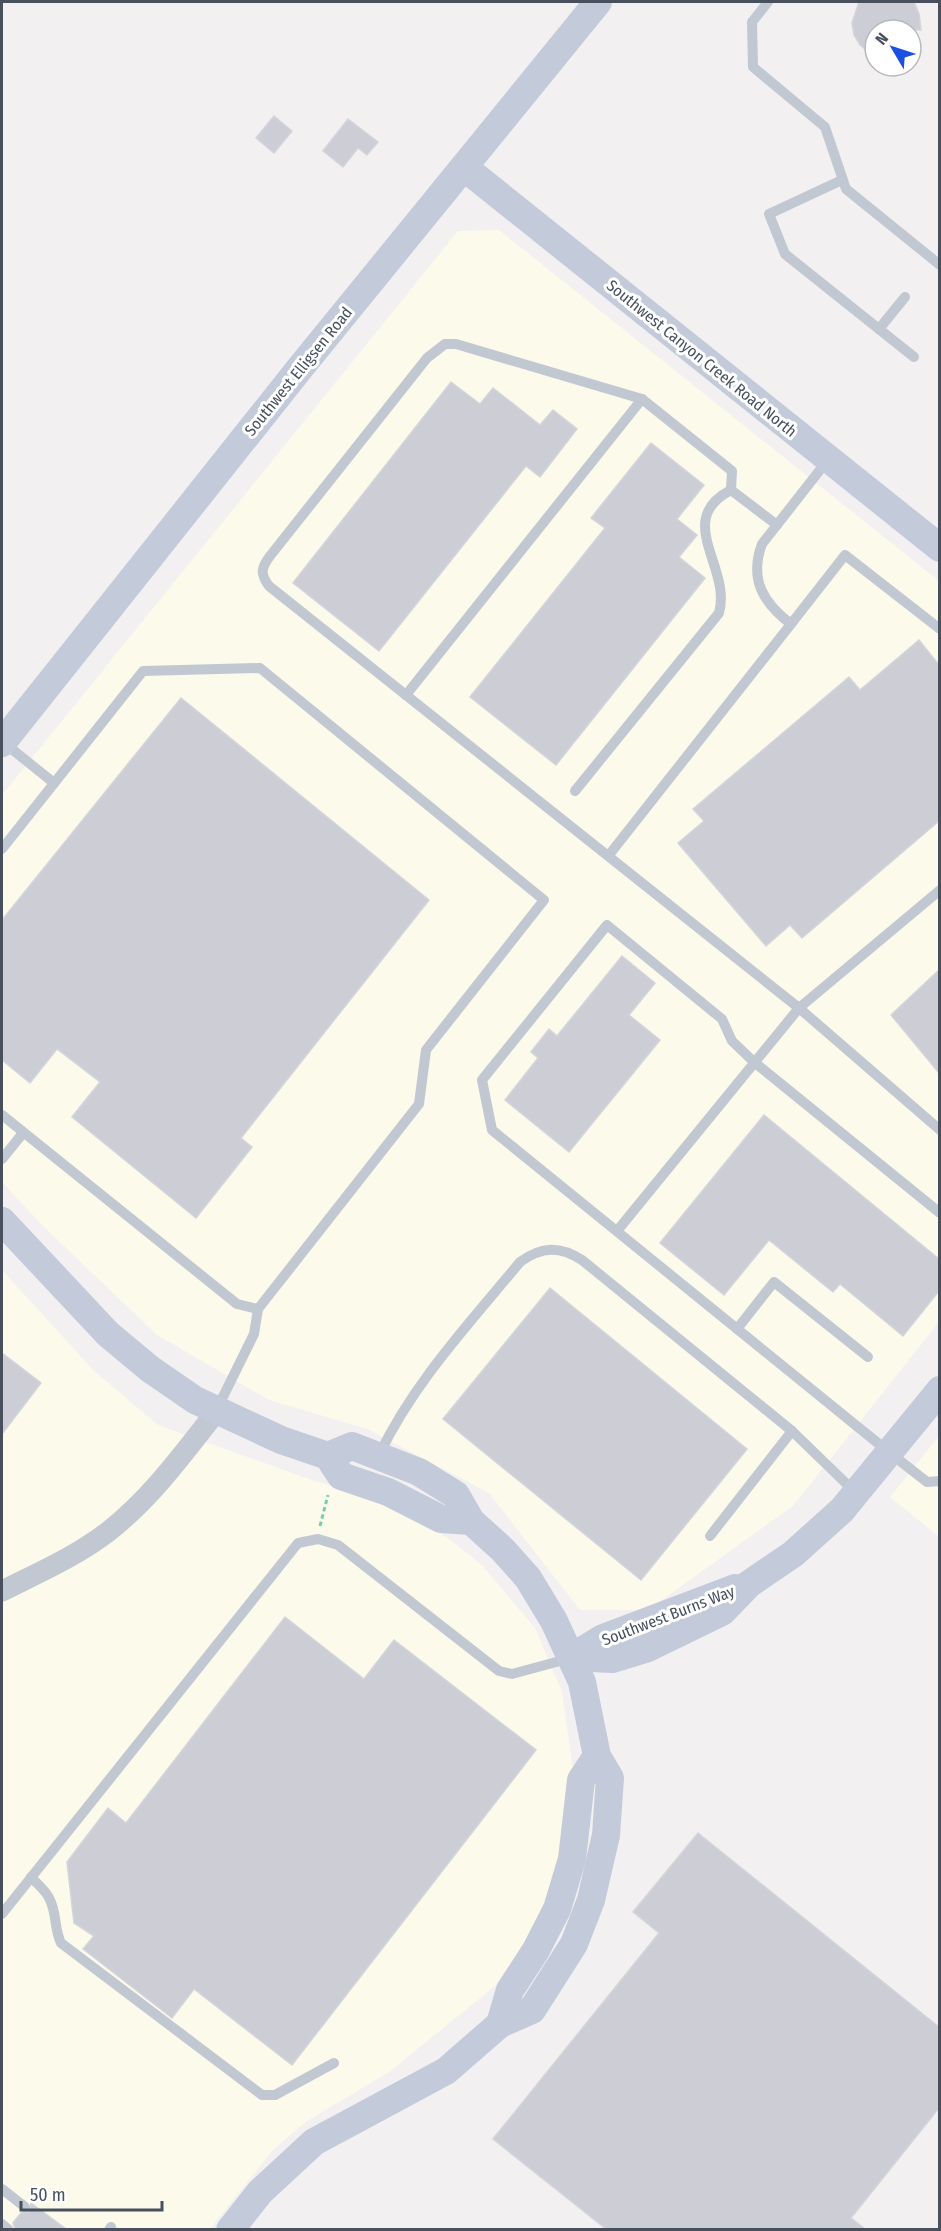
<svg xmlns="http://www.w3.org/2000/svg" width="941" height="2231" viewBox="0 0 941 2231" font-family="'Fira Sans Condensed',sans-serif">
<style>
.commercial{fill:#fcfaea}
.building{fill:#cdced5;stroke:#d4d5db;stroke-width:1.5}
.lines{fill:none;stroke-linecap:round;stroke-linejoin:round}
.path{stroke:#77cdb1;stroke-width:3;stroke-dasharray:4.5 3;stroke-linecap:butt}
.lane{stroke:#c1c8d2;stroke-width:10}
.street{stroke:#c1c8d2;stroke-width:21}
.secondary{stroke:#c3cad9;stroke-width:28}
.labels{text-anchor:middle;stroke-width:6;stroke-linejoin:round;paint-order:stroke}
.street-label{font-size:16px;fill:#48505e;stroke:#fff}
</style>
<rect width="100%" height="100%" fill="#f2f0f0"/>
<g class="commercial">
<polygon points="499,230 939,581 939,1322 793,1506 648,1610 580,1610 489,1493 367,1429 269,1400 157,1335 42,1225 2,1182 2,795 458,231"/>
<polygon points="2,1270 94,1371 158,1425 315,1481 372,1496 420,1519 453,1542 482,1565 535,1628 562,1692 573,1769 564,1860 540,1917 500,1982 389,2072 307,2121 273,2150 210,2229 2,2229"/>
<polygon points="939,1436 939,1537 890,1497"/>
</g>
<g class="building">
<polygon points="859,2 914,2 919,14 921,30 875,30 875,57 860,45 854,35 852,23"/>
<polygon points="274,116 292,131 274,153 256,138"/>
<polygon points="348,119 378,142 367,155 358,148 343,167 323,151"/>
<polygon points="451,382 480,404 493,388 540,425 553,410 577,429 540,477 526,466 379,651 293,583"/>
<polygon points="651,443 704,485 677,519 697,535 679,557 705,578 556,765 470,697 605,528 591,518"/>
<polygon points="919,640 939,665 939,821 802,938 790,925 766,946 678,843 704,821 693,809 849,677 860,690"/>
<polygon points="181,698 429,900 241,1138 252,1147 196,1218 72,1117 100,1082 57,1049 30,1083 2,1060 2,920"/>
<polygon points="622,956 655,983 629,1015 660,1040 569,1152 505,1100 538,1058 531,1052 549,1029 557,1036"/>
<polygon points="939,970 939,1073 891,1015"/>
<polygon points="764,1115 939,1259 939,1291 903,1336 840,1284 833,1292 769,1240 724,1295 660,1243"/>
<polygon points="550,1288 747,1449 641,1580 443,1419"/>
<polygon points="2,1353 41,1383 2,1434"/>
<polygon points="285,1617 364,1679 394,1640 536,1750 292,2065 194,1989 172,2018 83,1949 94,1936 74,1923 67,1862 108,1808 126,1823"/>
<polygon points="698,1833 939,2027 939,2108 851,2218 865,2229 606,2229 493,2139 659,1933 633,1912"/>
<polygon points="31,2203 66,2229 15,2229 13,2223 21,2213 30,2212"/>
</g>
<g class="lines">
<polyline class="path" points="320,1526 328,1495"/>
<g class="lane">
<polyline points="768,2 752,22 753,67 825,127 846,189 940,265"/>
<polyline points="842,180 769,214 785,254 914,357"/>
<polyline points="879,329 905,297"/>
<path d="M827,461L762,544C749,579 763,603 791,624L845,555L940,629"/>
<path d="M777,525L731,490L732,471L642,399L456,344H445L427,358L270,556C261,568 260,574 269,586L799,1008L940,1130"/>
<polyline points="406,695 642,399"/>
<polyline points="3,742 54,783"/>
<path d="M575,791L719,613C732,567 673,520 731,490"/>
<polyline points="2,849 143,671 260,668 544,900 426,1050 419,1104 258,1309 254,1334 217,1409"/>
<polyline points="609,855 791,624"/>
<polyline points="2,1115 237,1304 258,1309"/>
<polyline points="2,1159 23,1133"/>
<polyline points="940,1213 754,1062 732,1041 722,1019 607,925 482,1080 492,1130 890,1453 927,1482 940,1481"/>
<polyline points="617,1231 799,1008 940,890"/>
<polyline points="737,1329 774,1282 868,1357"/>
<path d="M379,1455C414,1382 469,1324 520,1262C542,1246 560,1246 582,1260L792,1431L856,1493"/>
<polyline points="710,1536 792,1431"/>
<path d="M31,1877C37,1884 47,1891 50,1900C57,1914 54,1929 61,1943L262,2095H275L334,2063"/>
<polyline points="2,1914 298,1543 318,1539 338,1545 499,1671 512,1674 571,1658"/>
<polyline points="2,2189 25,2207"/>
<polyline points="2,2224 8,2229"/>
<polyline points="109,2230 111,2227"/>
</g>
<path class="street" d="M2,1591C38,1573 77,1556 109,1531C151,1498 183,1454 216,1412"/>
<g class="secondary">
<polyline points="465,168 940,548"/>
<polyline points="2,743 300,368 598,2"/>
<polyline points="2,1221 108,1334 150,1369 195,1400 281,1440 328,1456 341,1476 388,1492 441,1519 471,1521"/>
<polyline points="572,1657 612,1659 648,1648 722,1612 749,1584 793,1554 842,1510 940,1390"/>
<polyline points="572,1657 603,1638 735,1588"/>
<polyline points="500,2024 510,1990 536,1950 557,1909 572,1859 581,1780 597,1756"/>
<polyline points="230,2230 260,2192 314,2142 446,2071 500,2024 532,2010 574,1944 591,1900 606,1835 610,1778 597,1756 582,1682 554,1621 528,1578 503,1550 471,1521 456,1495 419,1472 352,1446 328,1456"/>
</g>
</g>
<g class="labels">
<g class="street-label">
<text transform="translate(702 358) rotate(39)" y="6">Southwest Canyon Creek Road North</text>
<text transform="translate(298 371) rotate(-51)" y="6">Southwest Elligsen Road</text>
<text transform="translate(668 1615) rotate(-21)" y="6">Southwest Burns Way</text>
</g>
</g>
<rect width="941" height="2231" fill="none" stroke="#48505e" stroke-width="6"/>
<g transform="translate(893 48) rotate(309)"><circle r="28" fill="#ffffff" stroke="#b6b9bf" stroke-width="1.5"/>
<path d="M0-4.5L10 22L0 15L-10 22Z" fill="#1a50e2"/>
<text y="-9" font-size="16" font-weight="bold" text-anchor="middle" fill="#48505e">N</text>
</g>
<path d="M21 2201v9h141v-9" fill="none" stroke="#48505e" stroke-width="3"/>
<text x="30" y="2201" font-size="18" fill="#48505e" stroke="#ffffff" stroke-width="4.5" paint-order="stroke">50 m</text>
</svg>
